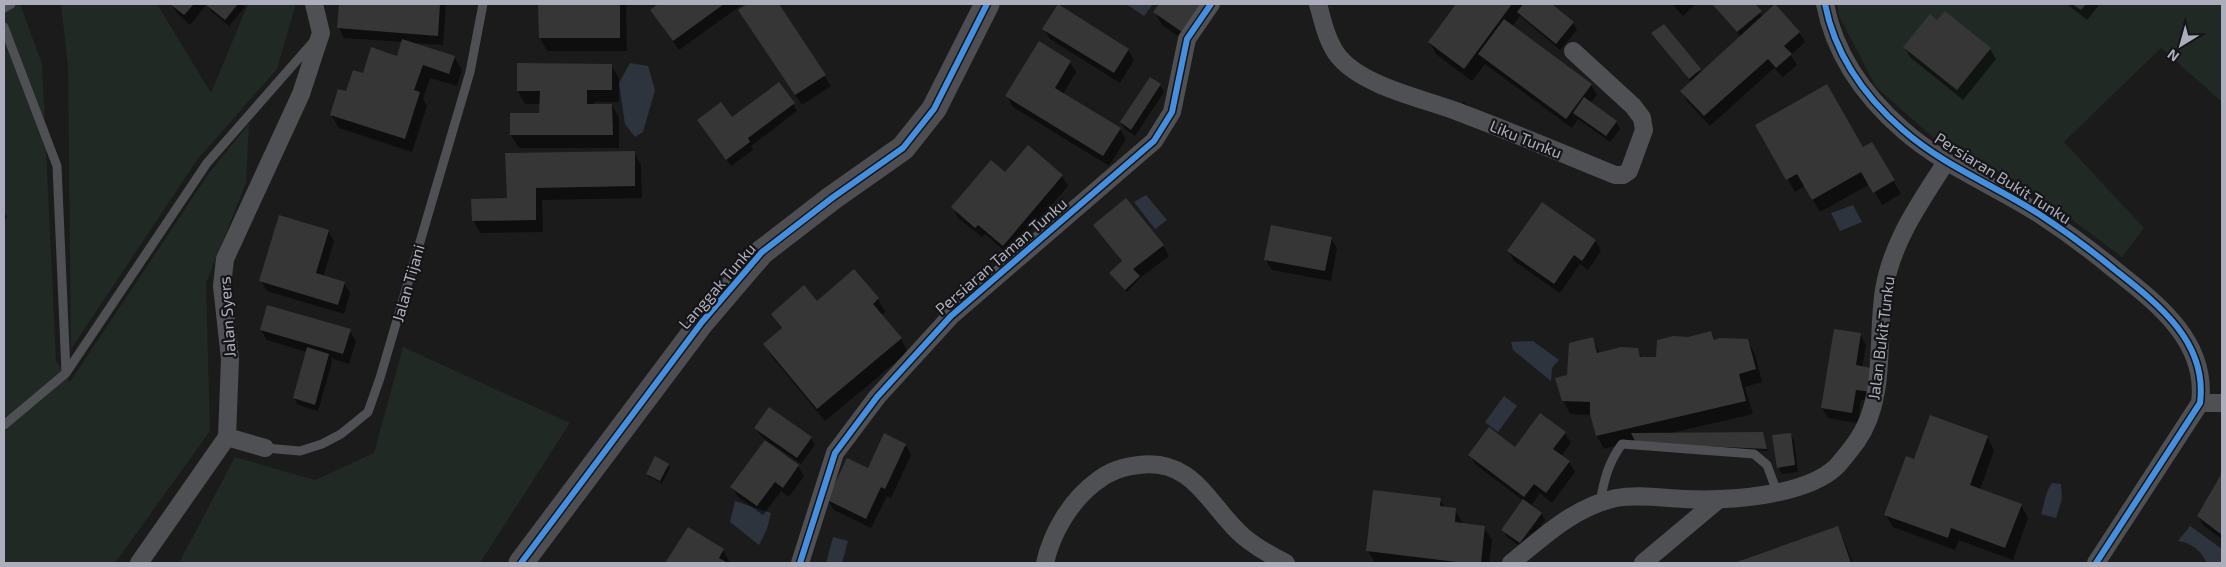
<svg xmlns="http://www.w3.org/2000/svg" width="2226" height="567" viewBox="0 0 2226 567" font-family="'Exo 2',sans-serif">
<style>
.green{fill:#202923}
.water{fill:#2d343e}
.shadow{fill:#0007}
.building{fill:#363637}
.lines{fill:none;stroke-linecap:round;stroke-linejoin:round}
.lane{stroke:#4f5054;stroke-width:9}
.street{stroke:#4f5054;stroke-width:18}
.secondary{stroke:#4e4e52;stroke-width:25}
.cycleway-casing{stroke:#151517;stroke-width:9}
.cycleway{stroke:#468fdf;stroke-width:6}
.labels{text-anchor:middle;stroke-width:4.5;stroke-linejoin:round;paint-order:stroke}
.street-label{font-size:16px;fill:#acaebc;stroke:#151517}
</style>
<rect width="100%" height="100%" fill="#1b1b1b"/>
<g class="green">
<polygon points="4,4 20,4 42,64 56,361 70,382 209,173 249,124 246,183 206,283 210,431 115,563 4,563"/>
<polygon points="61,4 157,4 211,93 248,4 294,4 295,7 277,69 197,160 71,349 68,67"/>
<polygon points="1837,4 2222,4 2222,102 2161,48 2064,142 2144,228 2122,257 2028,187 1936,140 1876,87 1839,16"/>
<polygon points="403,347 570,423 480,563 179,563 235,457 315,480 374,453"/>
</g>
<g class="water">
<polygon points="1126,4 1153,4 1144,16"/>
<polygon points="630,63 648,66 655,90 643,132 635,137 625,124 619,83"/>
<polygon points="1146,195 1167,220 1155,229 1134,202"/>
<polygon points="1853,205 1862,222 1840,231 1831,213"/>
<polygon points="1533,341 1559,360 1552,368 1551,381 1513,350 1511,342"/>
<polygon points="1504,396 1517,406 1498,432 1485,422"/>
<path d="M2052,483L2061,484L2062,499L2056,518L2041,514C2045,503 2045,492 2052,483Z"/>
<polygon points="735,501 771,513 767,529 759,545 730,522"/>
<path d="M2190,526L2222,549V563H2207C2201,551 2192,543 2178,541Z"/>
<polygon points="833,537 848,541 842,563 826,563"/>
</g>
<g class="shadow">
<polygon points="171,4 243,4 245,7 229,26 211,11 207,4 190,25 177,13"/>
<polygon points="340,4 446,4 443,45 414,43 454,57 462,70 457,86 430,78 423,99 427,106 412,152 339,128 331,115 346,93 364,75 398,57 403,42 344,38 339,28"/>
<polygon points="540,4 626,4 627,51 547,51 540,38"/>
<polygon points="660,4 743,4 679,50 651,10"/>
<polygon points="749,4 777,4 831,86 802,105 739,10"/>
<polygon points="1160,4 1217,4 1190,44 1162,25 1155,12"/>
<polygon points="1458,4 1550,4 1573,23 1577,30 1560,50 1520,16 1512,26 1591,85 1597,95 1590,103 1616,122 1620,129 1610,142 1578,119 1572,128 1485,64 1472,81 1437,55 1429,42"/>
<polygon points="1672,4 1696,4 1683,16"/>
<polygon points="1712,4 1754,4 1763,17 1799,32 1805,42 1791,55 1797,65 1783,77 1774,68 1710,126 1687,101 1682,91 1691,82 1653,34 1702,73 1741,37"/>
<polygon points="2067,4 2100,4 2087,20"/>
<polygon points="1058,6 1128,50 1134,60 1120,83 1050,39 1044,29"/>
<polygon points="1938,22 1990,49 1996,59 1963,100 1910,57 1904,47"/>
<polygon points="1070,62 1076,72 1063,94 1120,129 1126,139 1109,166 1013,107 1007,96"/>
<polygon points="611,65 619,78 619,102 594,102 594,105 612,105 619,118 619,148 519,148 511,135 541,114 541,104 525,104 518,91"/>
<polygon points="1160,85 1164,92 1135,136 1125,129 1121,123"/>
<polygon points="1463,102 1479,112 1460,107"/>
<polygon points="793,104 797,111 751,146 753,150 731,166 703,127"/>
<polygon points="1757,126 1863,149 1872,144 1901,194 1882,205 1870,184 1820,212 1805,186 1795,192"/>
<polygon points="634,152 641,165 642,198 542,200 543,232 480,233 473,220 508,200 507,154"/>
<polygon points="1005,173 1062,176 1068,186 1009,255 985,234 982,237 958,218 953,207"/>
<polygon points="1542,203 1596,241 1601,251 1588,270 1580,264 1560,293 1514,261 1508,251"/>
<polygon points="4,212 7,217 4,221"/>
<polygon points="1095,225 1163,245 1169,256 1140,278 1127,292 1112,276 1122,262"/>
<polygon points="328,231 334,241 323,277 344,283 350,293 344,314 267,291 261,281"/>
<polygon points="1331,238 1337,248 1331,281 1272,270 1266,260"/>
<polygon points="878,299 885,312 881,316 901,339 908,352 825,421 772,357 765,345 782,330 772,314 817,302"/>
<polygon points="261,330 350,331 356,341 349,364 331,358 332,362 318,411 298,405 294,398 307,352 267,340"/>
<polygon points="1711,332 1715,341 1747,340 1755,354 1762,382 1745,387 1753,414 1671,433 1762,434 1768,451 1639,446 1636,441 1604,449 1597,436 1591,415 1570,414 1563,400 1569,376 1592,338 1600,354 1637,349 1642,358 1657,359 1688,338"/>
<polygon points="1860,334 1866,345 1862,368 1877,402 1861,400 1858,423 1828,418 1822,408"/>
<polygon points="756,428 811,438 815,445 801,464 772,444 771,446 798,466 804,476 789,497 781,491 763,515 738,497 732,487 766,440 760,435"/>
<polygon points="1565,433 1571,443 1561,456 1569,462 1575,472 1552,503 1540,493 1531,506 1541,513 1545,520 1524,549 1507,537 1503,530 1524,501 1476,465 1470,455 1516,448"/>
<polygon points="1790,434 1794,441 1798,472 1782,474 1778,467"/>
<polygon points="1987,437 1994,450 1980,490 2021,505 2028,518 2013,560 1959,540 1955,550 1893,527 1886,515 1914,460"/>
<polygon points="906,445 911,455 891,498 887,496 871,528 834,510 828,500"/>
<polygon points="668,465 670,468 662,483 649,477 647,474"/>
<polygon points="2222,476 2222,539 2204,526 2198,516"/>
<polygon points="1440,499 1445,508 1455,510 1463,524 1484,527 1492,540 1489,563 1375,563 1368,551"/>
<polygon points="688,528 723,550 730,563 667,563"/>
<polygon points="1837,528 1844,541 1853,563 1737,563"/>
</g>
<g class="building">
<polygon points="170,4 194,4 184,15"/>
<polygon points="205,4 238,4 225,20"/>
<polygon points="339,4 440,4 438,36 337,28"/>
<polygon points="538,4 620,4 620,38 539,38"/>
<polygon points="658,4 724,4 673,41 650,10"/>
<polygon points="747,4 779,4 826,75 795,95 738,10"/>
<polygon points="1058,4 1129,49 1114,73 1042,29"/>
<polygon points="1159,4 1201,4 1182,32 1153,12"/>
<polygon points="1456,4 1512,4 1464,69 1428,42"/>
<polygon points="1523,4 1552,4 1574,22 1556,44 1517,12"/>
<polygon points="1712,4 1755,4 1762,11 1737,32"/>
<polygon points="1775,4 1800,32 1784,46 1792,54 1776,68 1768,59 1704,116 1680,91"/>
<polygon points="2072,4 2086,4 2081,10"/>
<polygon points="1945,11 1991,48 1957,90 1903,47 1930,14 1937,20"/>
<polygon points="1504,19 1592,84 1566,119 1478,54"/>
<polygon points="1664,24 1701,69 1689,79 1651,33"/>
<polygon points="402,39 455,56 449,74 423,65 414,90 420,92 405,139 330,115 338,89 346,91 353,70 363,73 371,47 397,56"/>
<polygon points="1039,41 1071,61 1055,88 1121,128 1103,156 1005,96"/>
<polygon points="517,63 612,64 612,90 587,90 587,104 612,104 613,135 510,135 510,113 539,113 540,91 517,91"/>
<polygon points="1150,77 1161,84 1131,130 1120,122"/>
<polygon points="779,82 795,103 748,138 750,142 726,160 697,120 721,102 732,117"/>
<polygon points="1827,84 1863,147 1872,142 1895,180 1873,193 1861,172 1812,200 1797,174 1786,180 1755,125"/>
<polygon points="1584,97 1617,121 1606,136 1573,113"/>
<polygon points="1028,145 1063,175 1003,246 978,225 975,228 951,207 991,160 1005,172"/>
<polygon points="635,151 635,186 536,188 536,220 472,221 471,199 507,198 505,153"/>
<polygon points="1126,198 1164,245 1133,269 1140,276 1125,290 1109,273 1122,261 1093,225"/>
<polygon points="1542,202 1596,240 1582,261 1574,255 1554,284 1507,251"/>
<polygon points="279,215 329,230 316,273 345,282 338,305 259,281"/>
<polygon points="1271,225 1332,237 1325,271 1264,260"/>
<polygon points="854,269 879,298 873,304 902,338 817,409 763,344 782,328 771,314 804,285 817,301"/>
<polygon points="267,305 351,329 343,354 260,330"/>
<polygon points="1834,329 1861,333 1856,365 1876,369 1872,392 1856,390 1852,413 1821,408"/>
<polygon points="1711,331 1714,340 1720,338 1748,339 1756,369 1739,374 1746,401 1596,436 1590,414 1590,402 1562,401 1555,378 1567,375 1569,343 1593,337 1597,353 1621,347 1638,348 1640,357 1656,357 1657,340 1673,336 1688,337"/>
<polygon points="307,347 329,354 315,405 293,398"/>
<polygon points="769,407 812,437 797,458 754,428"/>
<polygon points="1540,413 1566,432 1553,449 1570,461 1546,493 1534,484 1524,497 1468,455 1489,427 1515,447"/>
<polygon points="1930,415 1988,436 1970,485 2022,504 2005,548 1951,528 1948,538 1884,515 1906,456 1914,459"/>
<polygon points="1763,432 1767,449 1636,443 1631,433"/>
<polygon points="884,433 906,444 885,489 881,487 866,519 827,500 847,458 868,468"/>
<polygon points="1791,433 1795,465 1777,468 1772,435"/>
<polygon points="765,440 799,465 783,488 775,482 757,506 730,487"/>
<polygon points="655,456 669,464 660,481 646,474"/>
<polygon points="2222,473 2222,535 2197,516"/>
<polygon points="1373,490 1441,498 1440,506 1456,508 1455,522 1485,526 1481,563 1465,563 1366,551"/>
<polygon points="1523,499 1542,513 1520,543 1501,530"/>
<polygon points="1838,526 1851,563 1734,563"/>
<polygon points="688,527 724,549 719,558 728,563 665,563"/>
</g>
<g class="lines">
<g class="lane">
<polyline points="4,8 11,4"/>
<polyline points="4,27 57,166 66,372"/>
<polyline points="4,425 66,373 207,163 314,41"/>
<polyline points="265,448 300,451 322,444 341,434 368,412 380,378 470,72 483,4"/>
<path d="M1600,503C1604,480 1608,463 1622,444L1754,454L1767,465L1777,492"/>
</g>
<g class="street">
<path d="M1318,4C1323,22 1327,42 1339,57C1363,86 1421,98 1456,111C1509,131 1562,153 1615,175H1623L1629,171L1644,130L1642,118L1633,106L1573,51"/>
<path d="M1825,4C1835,55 1864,96 1903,130C1944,166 1994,185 2039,214C2065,231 2091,250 2115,270C2158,304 2208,342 2200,403L2096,563"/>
<polyline points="2200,403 2222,403"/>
<polyline points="227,437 265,448"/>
<polyline points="139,563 227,437 230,359 222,286 225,259 301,94 321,33 314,4"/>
<polyline points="800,563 835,453 877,397 951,316 1154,141 1172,112 1187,39 1211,4"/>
<path d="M1045,563C1052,532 1071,500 1097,481C1110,471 1122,467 1139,465C1195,458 1209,507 1244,537C1256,547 1272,556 1286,563"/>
<path d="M1511,563C1543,537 1574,507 1616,498C1638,494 1662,498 1684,499C1725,501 1804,497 1836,467C1843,460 1851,449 1857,441C1887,398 1876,339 1884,290C1892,241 1920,203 1946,162"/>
<polyline points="1643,563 1718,500"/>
</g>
<polyline class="secondary" points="521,563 702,322 762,252 832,198 903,148 934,109 987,4"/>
<defs>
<g id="cycleway">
<path d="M1825,4C1835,55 1864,96 1903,130C1944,166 1994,185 2039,214C2065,231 2091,250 2115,270C2158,304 2208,342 2200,403L2096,563"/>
<polyline points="521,563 702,322 762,252 832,198 903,148 934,109 987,4"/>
<polyline points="800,563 835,453 877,397 951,316 1154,141 1172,112 1187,39 1211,4"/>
</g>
</defs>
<use href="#cycleway" class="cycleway-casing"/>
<use href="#cycleway" class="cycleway"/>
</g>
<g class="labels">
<g class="street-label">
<text transform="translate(1526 139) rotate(22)" y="6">Liku Tunku</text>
<text transform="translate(2003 178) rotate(32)" y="6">Persiaran Bukit Tunku</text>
<text transform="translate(1001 256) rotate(-41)" y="6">Persiaran Taman Tunku</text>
<text transform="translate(408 283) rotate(-74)" y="6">Jalan Tijani</text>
<text transform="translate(717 286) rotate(-49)" y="6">Langgak Tunku</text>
<text transform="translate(227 317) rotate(-94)" y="6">Jalan Syers</text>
<text transform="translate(1881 338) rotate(-83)" y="6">Jalan Bukit Tunku</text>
</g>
</g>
<rect width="2226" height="567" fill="none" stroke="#acaebc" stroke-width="10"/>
<g transform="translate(2181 45) rotate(217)" stroke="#151517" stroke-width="4" paint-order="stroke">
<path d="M0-4L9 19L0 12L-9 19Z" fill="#acaebc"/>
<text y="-8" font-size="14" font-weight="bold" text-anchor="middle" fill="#acaebc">N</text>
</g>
</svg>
